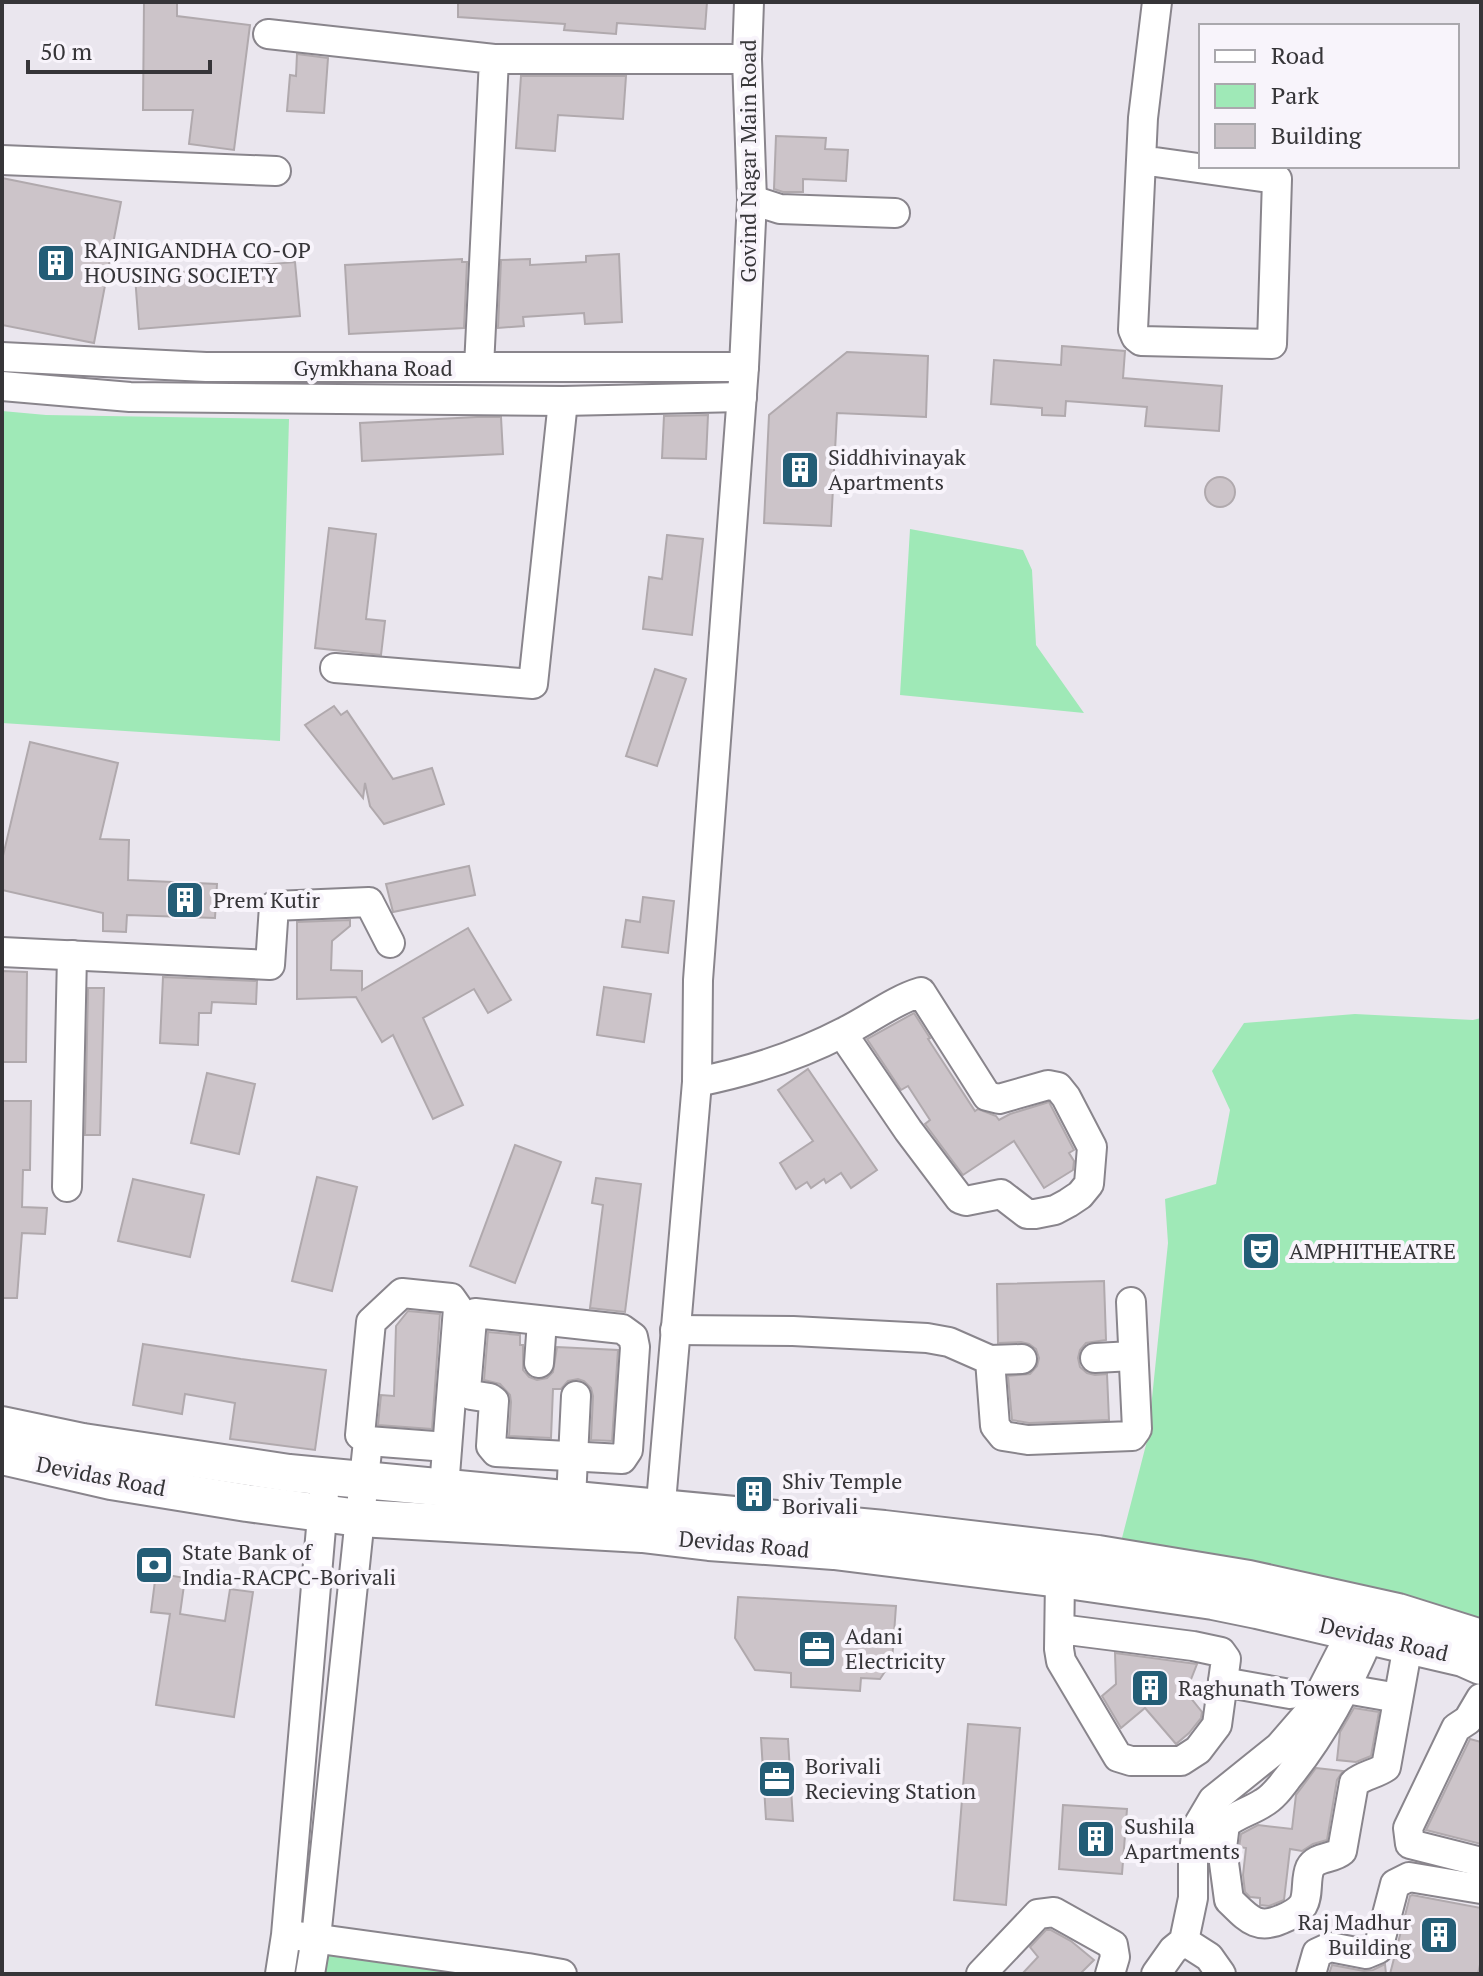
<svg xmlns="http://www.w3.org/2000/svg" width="1483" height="1976" viewBox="0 0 1483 1976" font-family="'PT Serif',serif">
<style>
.green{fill:#9fe9b7}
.building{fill:#ccc4c9;stroke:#b0a9ad;stroke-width:2}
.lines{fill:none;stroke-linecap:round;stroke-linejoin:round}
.minor-casing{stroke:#89858c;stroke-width:32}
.major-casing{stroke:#89858c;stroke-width:40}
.minor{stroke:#fff;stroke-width:28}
.major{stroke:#fff;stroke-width:36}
.labels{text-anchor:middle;stroke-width:8;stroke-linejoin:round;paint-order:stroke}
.street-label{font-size:22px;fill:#363538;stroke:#f8f4fb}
.poi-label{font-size:22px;fill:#363538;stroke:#f8f4fb;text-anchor:start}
</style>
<rect width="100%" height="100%" fill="#eae6ee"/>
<g class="green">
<polygon points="2,411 46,415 289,419 280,741 2,723"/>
<polygon points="910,529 1023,550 1032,570 1036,645 1084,713 900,695"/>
<polygon points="1355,1014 1473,1020 1481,1018 1481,1621 1472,1616 1253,1572 1122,1538 1148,1437 1168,1243 1165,1199 1216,1184 1230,1110 1212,1071 1244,1023"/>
<polygon points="327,1953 463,1974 325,1974"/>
</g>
<g class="building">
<polygon points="144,2 177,2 177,16 250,25 234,150 189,144 193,110 143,110"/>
<polygon points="458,2 707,2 705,29 617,23 616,34 564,30 565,24 458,17"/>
<polygon points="297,54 328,58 324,113 287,111 290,75 296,76"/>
<polygon points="521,76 626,76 623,119 558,115 555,151 516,148"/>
<polygon points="776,136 826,138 825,149 848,150 846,181 803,179 803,192 783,192 774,189"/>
<polygon points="2,178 121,202 94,343 2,325"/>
<polygon points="619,254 622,322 585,324 584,313 523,317 524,326 498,328 501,260 530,259 530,265 586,262 586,256"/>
<polygon points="462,259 462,262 467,262 464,328 349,334 345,265"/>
<polygon points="295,262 300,316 139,329 135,276"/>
<polygon points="1062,346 1125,351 1123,378 1222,386 1219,431 1145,426 1147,407 1066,401 1065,416 1042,415 1042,408 991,404 994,360 1061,365"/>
<polygon points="847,352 928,356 926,417 837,413 831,526 764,523 769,415"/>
<polygon points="708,415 706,459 662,458 664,416"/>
<polygon points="477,417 501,417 503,454 362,461 360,423"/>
<circle cx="1220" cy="492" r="15"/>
<polygon points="329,528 376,534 366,619 385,621 381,655 315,648"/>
<polygon points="667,535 703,539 692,635 643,629 649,577 662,579"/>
<polygon points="655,669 686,679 657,766 626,756"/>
<polygon points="334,706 341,715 347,711 393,779 432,768 444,804 384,824 370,806 365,783 363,798 305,725"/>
<polygon points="30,742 118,763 100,839 129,840 128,880 217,884 215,918 127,915 126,932 103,931 103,913 2,890 2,860"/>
<polygon points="469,866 475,895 393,912 386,884"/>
<polygon points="643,897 674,901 668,953 622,947 626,920 640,922"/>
<polygon points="350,920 350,926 332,941 331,970 362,971 362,990 468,928 511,1000 488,1013 474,989 423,1018 463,1105 433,1119 393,1035 382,1042 356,997 297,999 297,922"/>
<polygon points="2,971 27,972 26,1062 2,1062"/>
<polygon points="163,977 257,981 256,1004 212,1002 211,1013 199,1013 198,1045 160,1043"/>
<polygon points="604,987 651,994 644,1042 597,1035"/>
<polygon points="88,988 104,988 100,1135 85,1135"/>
<polygon points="914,1013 930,1038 928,1039 975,1111 978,1109 996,1116 999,1120 1010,1114 1049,1102 1074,1150 1069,1153 1074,1161 1073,1170 1044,1188 1014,1141 963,1175 925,1124 930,1120 908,1086 901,1090 867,1039"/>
<polygon points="808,1069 877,1170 851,1188 841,1173 826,1183 824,1179 811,1188 807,1182 796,1189 780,1163 813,1141 778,1090"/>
<polygon points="207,1073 255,1084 239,1154 191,1143"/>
<polygon points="2,1101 31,1101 30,1170 23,1170 22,1207 47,1208 45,1234 22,1233 17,1298 2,1298"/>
<polygon points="515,1145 561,1162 515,1283 470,1266"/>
<polygon points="317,1177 357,1187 332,1291 292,1281"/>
<polygon points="596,1178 641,1184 625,1312 590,1308 603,1205 592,1203"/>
<polygon points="133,1179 204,1195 190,1257 118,1241"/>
<polygon points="1104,1281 1106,1340 1086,1343 1080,1350 1078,1358 1080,1367 1087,1373 1095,1375 1107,1374 1109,1420 1029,1423 1012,1420 1008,1376 1030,1374 1037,1366 1039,1358 1036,1349 1029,1344 1021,1342 998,1343 997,1284"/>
<polygon points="408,1311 440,1314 432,1429 378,1425 381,1395 394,1396 396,1326"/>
<polygon points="488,1332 520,1335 520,1345 523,1345 523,1370 529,1377 537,1380 547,1378 553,1372 557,1347 618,1350 612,1441 591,1440 593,1396 591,1388 584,1381 578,1379 568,1381 561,1389 553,1389 551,1438 509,1436 511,1402 510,1395 500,1384 484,1380"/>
<polygon points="143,1344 241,1359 326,1370 315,1450 230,1439 235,1403 185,1394 182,1414 133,1405"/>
<polygon points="156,1573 185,1578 180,1614 225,1621 230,1589 253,1592 234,1717 156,1705 170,1614 151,1612"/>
<polygon points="738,1597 896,1606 892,1661 880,1679 861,1678 860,1691 791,1687 791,1673 755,1670 735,1638"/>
<polygon points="1115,1653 1197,1664 1186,1692 1202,1712 1201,1718 1189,1733 1176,1744 1145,1708 1121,1728 1102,1696 1116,1684"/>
<polygon points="1354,1708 1379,1712 1371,1756 1356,1762 1337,1760 1340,1732"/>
<polygon points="968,1724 1020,1728 1006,1905 954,1900"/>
<polygon points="761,1738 788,1739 793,1821 766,1819"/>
<polygon points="1470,1739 1481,1742 1481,1844 1426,1830"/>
<polygon points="1316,1768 1343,1771 1337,1780 1327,1840 1313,1844 1302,1851 1290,1849 1284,1900 1269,1906 1260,1905 1260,1898 1250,1897 1245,1892 1243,1875 1246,1848 1239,1847 1241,1834 1258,1825 1292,1829 1296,1795"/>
<polygon points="1063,1805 1127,1809 1122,1874 1059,1869"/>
<polygon points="1412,1895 1481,1908 1481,1960 1478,1974 1390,1974 1410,1896"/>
<polygon points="1046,1930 1051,1930 1071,1941 1094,1960 1080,1974 1022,1974 1038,1957 1030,1947"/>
<polygon points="1385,1964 1386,1974 1329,1974 1332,1965 1364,1971 1373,1970"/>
</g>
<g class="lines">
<defs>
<g id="minor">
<polyline points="268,34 494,59 479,367"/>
<polyline points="494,59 747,59"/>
<polyline points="2,160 276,171"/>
<polyline points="1141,160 1277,179 1272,344 1141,341 1136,337 1133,330 1143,118 1157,2"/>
<polyline points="752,200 780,209 895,213"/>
<polyline points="2,357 206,367 744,367"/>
<polyline points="2,386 130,397 563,401 742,397"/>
<polyline points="335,668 533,684 563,401"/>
<polyline points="2,952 270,965 274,906 369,902 390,943"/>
<path d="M697,1082C747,1072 798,1056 844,1032C869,1020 894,1000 921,992L987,1096L999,1099L1048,1085L1058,1087L1066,1097L1092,1147L1089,1184L1080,1195L1068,1203L1055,1210L1035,1214H1027L1001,1194L966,1201L960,1199L908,1130L842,1033"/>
<polyline points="67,1187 72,955"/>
<polygon points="475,1313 622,1329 633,1337 635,1347 628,1450 622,1459 496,1452 491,1446 494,1401 490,1398 471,1395 466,1390 472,1319"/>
<polyline points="675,1330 793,1331 927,1338 949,1342 990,1360 995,1426 1003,1436 1028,1440 1132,1436 1137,1429 1131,1302"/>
<polyline points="1095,1358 1133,1356"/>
<polyline points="990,1360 1022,1359"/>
<polyline points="539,1363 542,1321"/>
<polyline points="368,1441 447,1447"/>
<polyline points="571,1499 576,1396"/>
<polyline points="659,1526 697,1082 698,980 744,367 752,200 747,59 749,2"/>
<polyline points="1060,1579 1059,1649 1061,1661 1118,1757 1131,1761 1181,1761 1198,1750 1217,1725 1226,1659 1221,1652 1193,1646 1060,1629"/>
<path d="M1370,1635C1348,1686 1324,1733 1289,1776C1282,1785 1274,1797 1263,1803C1251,1811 1237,1814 1225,1824L1222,1848L1229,1900C1247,1917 1256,1931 1282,1919C1290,1916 1298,1912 1303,1905C1309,1895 1305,1879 1310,1868C1316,1856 1333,1859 1342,1851L1354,1783C1364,1775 1376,1774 1386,1767L1408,1645"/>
<polyline points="1223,1682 1290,1694"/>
<polyline points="1346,1689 1398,1698"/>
<polyline points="1481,1698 1468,1720 1456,1728 1408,1828 1410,1844 1481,1862"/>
<polyline points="298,1936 528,1968 562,1974"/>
<polyline points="1184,1941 1209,1957 1221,1974"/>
<polyline points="280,1974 286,1935 324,1493"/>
<polyline points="310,1974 316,1938 368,1441 360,1435 371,1322 402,1293 451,1298 458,1308 444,1488"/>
<polyline points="981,1974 1038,1914 1054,1912 1113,1945 1115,1957 1110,1974"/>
<polyline points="1156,1974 1173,1950 1184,1941 1193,1898 1193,1861 1197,1827 1213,1800 1279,1747 1312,1709 1352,1631"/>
<polyline points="1311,1974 1317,1953 1330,1947 1366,1954 1378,1949 1395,1884 1409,1877 1481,1889"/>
</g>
<g id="major">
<polyline points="2,1425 83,1442 289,1473 884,1529 1098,1554 1249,1579 1398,1612 1481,1638"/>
<polyline points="2,1456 111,1481 247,1503 359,1518 642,1534 709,1542 834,1551 1060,1579 1213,1601 1257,1610 1463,1658 1481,1666"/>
</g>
</defs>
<use href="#minor" class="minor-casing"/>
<use href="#major" class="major-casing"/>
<use href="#minor" class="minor"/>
<use href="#major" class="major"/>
</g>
<defs>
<symbol id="building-square" viewBox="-11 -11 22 22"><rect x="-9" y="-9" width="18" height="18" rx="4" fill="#235d76" stroke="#f8f4fb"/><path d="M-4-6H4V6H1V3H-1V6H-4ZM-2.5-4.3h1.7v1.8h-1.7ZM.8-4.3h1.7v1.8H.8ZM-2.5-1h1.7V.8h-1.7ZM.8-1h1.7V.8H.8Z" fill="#fff"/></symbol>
<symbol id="theatre-square" viewBox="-11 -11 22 22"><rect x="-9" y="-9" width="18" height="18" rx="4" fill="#235d76" stroke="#f8f4fb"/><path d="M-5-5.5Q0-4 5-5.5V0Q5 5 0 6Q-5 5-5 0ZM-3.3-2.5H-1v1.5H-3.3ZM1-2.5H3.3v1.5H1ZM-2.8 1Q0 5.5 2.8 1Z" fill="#fff"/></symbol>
<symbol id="bank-square" viewBox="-11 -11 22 22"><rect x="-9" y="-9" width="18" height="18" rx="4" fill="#235d76" stroke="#f8f4fb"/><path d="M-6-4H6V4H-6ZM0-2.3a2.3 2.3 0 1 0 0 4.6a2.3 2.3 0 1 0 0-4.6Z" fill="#fff"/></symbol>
<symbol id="office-square" viewBox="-11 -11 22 22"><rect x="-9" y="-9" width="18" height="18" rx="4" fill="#235d76" stroke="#f8f4fb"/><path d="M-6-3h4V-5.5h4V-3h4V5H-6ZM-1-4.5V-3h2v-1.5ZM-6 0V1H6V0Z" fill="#fff"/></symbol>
</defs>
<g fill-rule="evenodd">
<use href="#building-square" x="34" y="241" width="44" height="44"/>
<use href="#building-square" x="778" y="448" width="44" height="44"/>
<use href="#building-square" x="163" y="878" width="44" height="44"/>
<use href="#theatre-square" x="1239" y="1229" width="44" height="44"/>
<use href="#building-square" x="732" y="1472" width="44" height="44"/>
<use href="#bank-square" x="132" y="1543" width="44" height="44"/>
<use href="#office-square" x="795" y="1627" width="44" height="44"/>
<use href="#building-square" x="1128" y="1666" width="44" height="44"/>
<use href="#office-square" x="755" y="1757" width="44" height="44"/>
<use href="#building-square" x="1074" y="1817" width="44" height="44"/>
<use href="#building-square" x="1417" y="1913" width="44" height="44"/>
</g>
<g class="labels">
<g class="street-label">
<text transform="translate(748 161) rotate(-90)" y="8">Govind Nagar Main Road</text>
<text x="373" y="376">Gymkhana Road</text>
<text transform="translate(101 1476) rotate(11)" y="8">Devidas Road</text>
<text transform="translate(744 1544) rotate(5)" y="8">Devidas Road</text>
<text transform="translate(1384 1639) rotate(13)" y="8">Devidas Road</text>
</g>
<g class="poi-label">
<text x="84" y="258">RAJNIGANDHA CO-OP<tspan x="84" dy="25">HOUSING SOCIETY</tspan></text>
<text x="828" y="465">Siddhivinayak<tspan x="828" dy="25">Apartments</tspan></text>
<text x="213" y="908">Prem Kutir</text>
<text x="1289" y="1259">AMPHITHEATRE</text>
<text x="782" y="1489">Shiv Temple<tspan x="782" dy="25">Borivali</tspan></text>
<text x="182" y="1560">State Bank of<tspan x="182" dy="25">India-RACPC-Borivali</tspan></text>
<text x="845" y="1644">Adani<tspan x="845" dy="25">Electricity</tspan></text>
<text x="1178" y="1696">Raghunath Towers</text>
<text x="805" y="1774">Borivali<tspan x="805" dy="25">Recieving Station</tspan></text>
<text x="1124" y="1834">Sushila<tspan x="1124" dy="25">Apartments</tspan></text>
<text x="1411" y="1930" text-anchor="end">Raj Madhur<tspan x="1411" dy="25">Building</tspan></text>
</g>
</g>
<rect width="1483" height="1976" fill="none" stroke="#363538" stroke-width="8"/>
<rect x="1199" y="24" width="260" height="144" fill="#f8f4fb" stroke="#aaa8ad" stroke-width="2"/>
<rect x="1215" y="50" width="40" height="12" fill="#ffffff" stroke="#aaa8ad" stroke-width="2"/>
<text x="1271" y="64" font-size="24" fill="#363538">Road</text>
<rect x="1215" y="84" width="40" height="24" fill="#9fe9b7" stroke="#aaa8ad" stroke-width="2"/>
<text x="1271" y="104" font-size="24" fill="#363538">Park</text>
<rect x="1215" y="124" width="40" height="24" fill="#ccc4c9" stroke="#aaa8ad" stroke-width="2"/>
<text x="1271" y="144" font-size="24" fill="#363538">Building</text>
<path d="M28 60v12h182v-12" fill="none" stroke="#363538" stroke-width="4"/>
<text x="40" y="60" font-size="24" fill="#363538" stroke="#f8f4fb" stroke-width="6" paint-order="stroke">50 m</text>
</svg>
